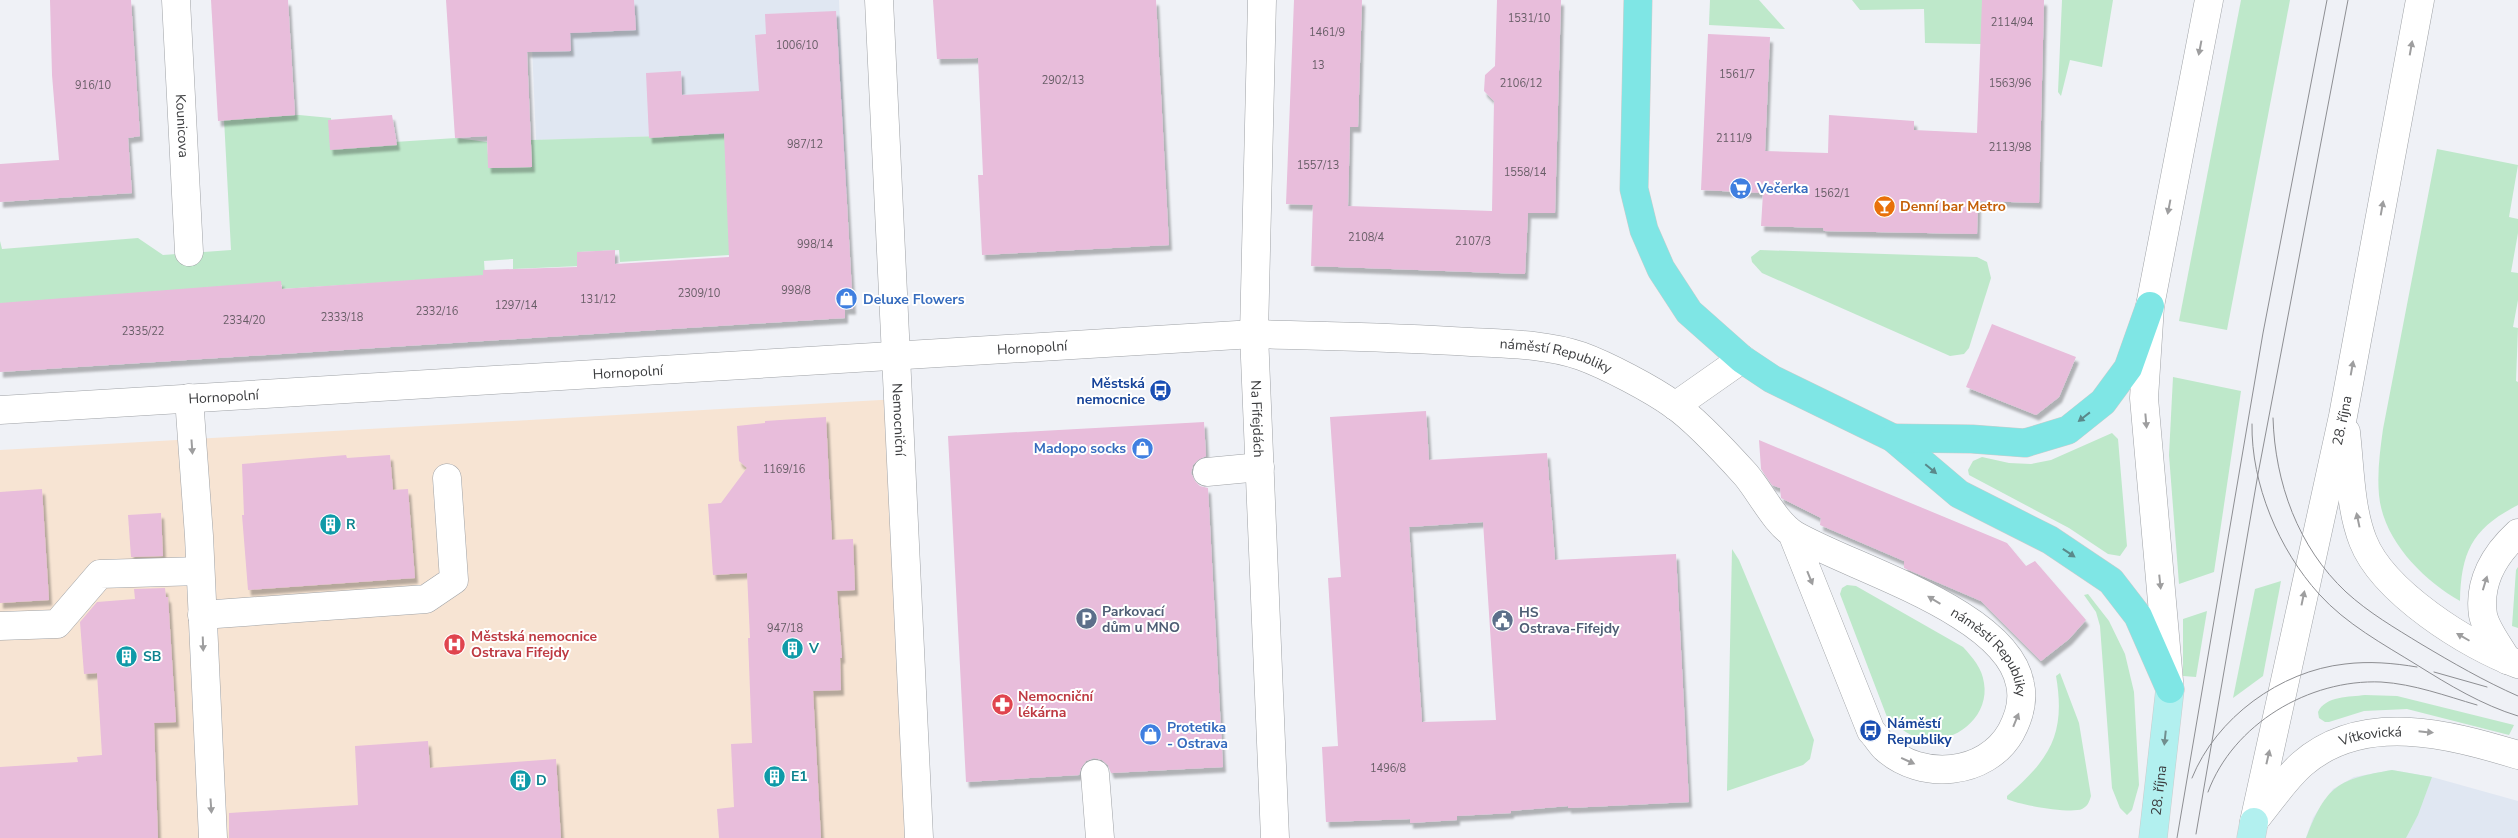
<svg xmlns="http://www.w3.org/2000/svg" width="2518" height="838" viewBox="0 0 2518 838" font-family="'Nunito Sans',sans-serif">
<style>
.built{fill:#e0e7f2}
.medical{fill:#f7e4d3}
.green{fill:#bee8ca}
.building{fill:#e8bddb;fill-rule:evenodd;filter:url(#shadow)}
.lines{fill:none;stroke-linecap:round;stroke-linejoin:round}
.minor-casing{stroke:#9fa2a6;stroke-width:29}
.major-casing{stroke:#cccdcd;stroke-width:29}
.highway-casing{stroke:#cccdcd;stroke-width:29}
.minor{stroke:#fff;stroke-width:28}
.major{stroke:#b2f0ef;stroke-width:28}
.highway{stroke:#7fe6e5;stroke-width:28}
.tram{stroke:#8d8e92;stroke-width:1}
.oneway{fill:#9e9e9f}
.oneway2{fill:#5a898a}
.oneway3{fill:#718e8e}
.labels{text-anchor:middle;stroke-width:4;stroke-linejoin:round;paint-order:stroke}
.number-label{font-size:11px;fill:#675d66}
.street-label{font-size:14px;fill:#3c3d3f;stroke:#fff}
.shop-label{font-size:14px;font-weight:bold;fill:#366cbe;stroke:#fff;text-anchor:start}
.food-label{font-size:14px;font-weight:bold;fill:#c56008;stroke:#fff;text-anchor:start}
.transit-label{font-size:14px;font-weight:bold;fill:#164399;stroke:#fff;text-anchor:end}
.culture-label{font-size:14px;font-weight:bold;fill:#0d838f;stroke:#fff;text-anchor:start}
.service-label{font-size:14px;font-weight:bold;fill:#4e5e75;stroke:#fff;text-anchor:start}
.health-label{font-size:14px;font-weight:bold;fill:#be3a42;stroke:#fff;text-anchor:start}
</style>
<defs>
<filter id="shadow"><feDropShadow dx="3" dy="5.5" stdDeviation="1" flood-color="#0004"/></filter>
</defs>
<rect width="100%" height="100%" fill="#eff1f6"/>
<g class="built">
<polygon points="530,0 839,0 847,194 778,198 727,134 536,140"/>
<polygon points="2392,770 2432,777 2518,801 2518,838 2306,838 2313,818 2333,789 2354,777"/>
</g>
<polygon class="medical" points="898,399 920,838 0,838 0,450"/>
<g class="green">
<polygon points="1710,0 1759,0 1785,29 1709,25"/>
<polygon points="1852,0 1983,0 1981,44 1925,43 1924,9 1860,10"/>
<polygon points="2062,0 2113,0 2102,67 2070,60 2061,96 2058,92"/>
<polygon points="2241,0 2290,0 2227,330 2179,321"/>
<polygon points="299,115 331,118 333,146 456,138 487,142 489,168 532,167 531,140 727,134 776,252 620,262 619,250 579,252 580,266 513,269 513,259 484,261 485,276 282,289 282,285 0,304 0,241 2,249 138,238 163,255 231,250 224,119"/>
<path d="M2437,149L2518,165L2509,217L2518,219V233L2511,272L2518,273V300L2513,327L2518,328L2516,381L2518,382V505C2473,528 2461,551 2460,601C2423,580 2383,540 2379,495C2377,473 2380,451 2383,429Z"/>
<polygon points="1760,250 1977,257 1987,262 1991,278 1969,348 1964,354 1950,356 1762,273 1752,262 1751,257"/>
<polygon points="2173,377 2241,391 2214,572 2179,584 2169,455"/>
<polygon points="2112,433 2118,439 2127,546 2120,556 2108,554 2069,528 1969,475 1968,470 1973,461 1982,457 2009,463 2031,464 2051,460"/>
<polygon points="1732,549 1739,560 1814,740 1810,759 1803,765 1727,791"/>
<polygon points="2518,567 2518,628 2512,626 2516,570"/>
<polygon points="2281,581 2263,676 2233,698 2255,589"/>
<path d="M1847,585L1856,586L1963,647C1973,658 1982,668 1984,683C1990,718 1952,747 1919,738C1907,735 1897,725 1887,717L1840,594L1842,588Z"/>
<polygon points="2088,594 2109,621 2125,654 2134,692 2139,785 2132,810 2127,815 2120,808 2112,788 2100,626 2096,612 2084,595"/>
<polygon points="2207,611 2196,677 2183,676 2183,619"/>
<path d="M2060,673L2079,723L2091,796C2089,802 2088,806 2082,809C2071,814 2019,805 2007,799V796C2050,759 2066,734 2056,676Z"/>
<path d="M2365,695L2397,696L2514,725L2509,735L2407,709L2364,711L2329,722H2325L2319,718L2318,712C2325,696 2350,697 2365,695Z"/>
<path d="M2392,770L2432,777L2418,815L2406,838H2306C2326,785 2339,779 2392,770Z"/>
</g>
<g class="building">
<polygon points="50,0 131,0 140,136 128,138 132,193 0,202 0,164 59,160 52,75"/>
<polygon points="211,0 288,0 295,115 218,121"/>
<polygon points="446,0 634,0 636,30 570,33 571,51 527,52 532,167 488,168 487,136 455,138"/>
<polygon points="933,0 1156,0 1169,245 982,255 978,175 983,175 978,58 937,59"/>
<polygon points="1294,0 1362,0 1358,127 1350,127 1348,206 1492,211 1494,101 1484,91 1485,75 1495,66 1497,0 1561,0 1555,213 1528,213 1525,274 1311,266 1313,205 1286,204"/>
<polygon points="1982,0 2044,0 2039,203 1978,201 1977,234 1824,231 1823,228 1761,226 1763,193 1701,190 1708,34 1770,37 1765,151 1828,153 1829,115 1914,121 1914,130 1977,133"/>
<polygon points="836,11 853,309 845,309 845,318 0,372 0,303 281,281 282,289 483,275 483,270 577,267 577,252 615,250 615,264 729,257 724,133 649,138 646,73 681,71 682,95 759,91 755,35 766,34 765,14"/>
<polygon points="392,115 397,145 330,150 328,120"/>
<polygon points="1992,324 2076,357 2059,397 2036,415 1966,387"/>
<path d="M1426,411L1429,460L1547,453L1555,560L1676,554L1689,802L1568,808V806L1511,811V813L1457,816V820L1410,823V819L1326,822L1322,747L1338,746L1328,578L1341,577L1330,417ZM1483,522L1496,720L1422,722L1409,527Z"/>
<polygon points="826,417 832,540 853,539 855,590 837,591 842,658 840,658 841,690 813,691 821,838 719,838 717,809 734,807 731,744 752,743 748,638 750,638 747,573 713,575 708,504 721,503 747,468 739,461 737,426 765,423 765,421"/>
<polygon points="1204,422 1206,456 1198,460 1193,465 1191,473 1195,481 1200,486 1208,488 1223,767 1111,773 1108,765 1102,760 1094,758 1086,761 1081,768 1079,775 966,782 948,436"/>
<polygon points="1759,440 2007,543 2026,566 2035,561 2086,620 2069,639 2041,661 1981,601 1904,568 1904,561 1820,525 1821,518 1781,498 1780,488 1772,485 1761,469"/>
<polygon points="346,455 347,458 390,455 393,490 408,489 415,578 248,590 242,515 244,515 242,464"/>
<polygon points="42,489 49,600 0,603 0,492"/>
<polygon points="161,513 163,556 131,557 128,515"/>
<polygon points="165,588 166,597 168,597 176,722 154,723 158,838 0,838 0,767 78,762 77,757 102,755 97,673 84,674 80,622 97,602 135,599 134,589"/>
<polygon points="428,741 430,768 556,759 561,838 229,838 229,813 358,805 355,746"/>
</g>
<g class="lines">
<defs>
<g id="minor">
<path id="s1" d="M176,0L189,252"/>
<path id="s2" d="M879,0L919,838"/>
<path id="s3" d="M1262,0L1254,334L1275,838"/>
<polyline points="189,398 199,536 213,838"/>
<polyline points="1675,406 1742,359"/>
<path id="s4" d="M0,410L1254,334C1326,336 1399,337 1471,342C1508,344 1546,344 1581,356C1606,365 1652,389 1674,405C1697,421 1727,454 1746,475C1761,493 1776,524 1795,535C1854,569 2007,612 2020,684C2024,701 2019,717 2011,732C1986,776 1921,781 1885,748C1880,743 1876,736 1871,731L1792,533"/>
<path d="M2346,432C2350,467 2350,508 2363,541C2383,592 2468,646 2518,664"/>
<polyline points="1207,472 1260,467"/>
<polyline points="202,615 426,599 454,580 447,478"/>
<polyline points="0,626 57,624 100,574 200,571"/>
<path d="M2507,660C2500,647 2486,630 2483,615C2478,582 2495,554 2518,533"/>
<polyline points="2169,681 2144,398 2150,306 2209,0"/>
<polyline points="1095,774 1100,838"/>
<path id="s5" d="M2258,816C2272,799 2285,779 2302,764C2363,711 2449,734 2518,755"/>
<path id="s6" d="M2254,822L2343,416L2420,0"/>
</g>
<g id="major">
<path id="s7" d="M2153,838L2170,689"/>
<polyline points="2251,838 2254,822"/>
</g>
<g id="highway">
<polyline points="1638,0 1634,189 1644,230 1661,269 1689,312 1742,359 1772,379 1893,438 1959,494 2050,540 2111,581 2138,616 2170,689"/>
<polyline points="1893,438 1972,439 2025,443 2068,430 2103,402 2128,368 2150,306"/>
</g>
</defs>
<use href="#minor" class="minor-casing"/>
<use href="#major" class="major-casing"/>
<use href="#highway" class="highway-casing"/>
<use href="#minor" class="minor"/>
<use href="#major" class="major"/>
<use href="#highway" class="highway"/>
<g class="tram">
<path d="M2273,418C2275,483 2298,547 2346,592C2369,613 2395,628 2421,644C2453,663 2484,681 2518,696"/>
<path d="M2252,424C2251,484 2279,550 2319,594C2346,624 2383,644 2417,665C2449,685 2482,705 2518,716"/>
<polyline points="2434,672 2487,687"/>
<path d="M2192,778C2216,718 2280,671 2345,664C2369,661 2393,663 2417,667"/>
<path d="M2208,792C2233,724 2309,679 2381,682C2414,684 2446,696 2477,705"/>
<polyline points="2196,834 2258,474 2348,0"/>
<polyline points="2177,838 2263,333 2327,0"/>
</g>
</g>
<defs><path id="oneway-solid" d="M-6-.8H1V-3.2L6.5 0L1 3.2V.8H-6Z" transform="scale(1.25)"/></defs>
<g class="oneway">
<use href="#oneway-solid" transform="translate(2200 48) rotate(101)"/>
<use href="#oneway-solid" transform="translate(2411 48) rotate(-80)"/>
<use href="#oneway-solid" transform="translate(2169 207) rotate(101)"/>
<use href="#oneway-solid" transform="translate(2382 208) rotate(-80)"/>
<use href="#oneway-solid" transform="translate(2352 368) rotate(-80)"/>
<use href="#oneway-solid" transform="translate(2146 421) rotate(85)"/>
<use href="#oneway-solid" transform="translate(192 447) rotate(86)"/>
<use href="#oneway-solid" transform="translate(2358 520) rotate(-102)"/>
<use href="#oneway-solid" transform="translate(1810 578) rotate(68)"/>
<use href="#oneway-solid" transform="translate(2160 582) rotate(84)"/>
<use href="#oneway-solid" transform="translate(2485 583) rotate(-73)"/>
<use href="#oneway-solid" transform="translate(2303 598) rotate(-78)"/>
<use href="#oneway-solid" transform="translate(1934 600) rotate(-149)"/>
<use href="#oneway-solid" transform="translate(2463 637) rotate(-150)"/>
<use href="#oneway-solid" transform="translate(203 644) rotate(88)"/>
<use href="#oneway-solid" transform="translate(2016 720) rotate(-68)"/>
<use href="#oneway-solid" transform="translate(2426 732) rotate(6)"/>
<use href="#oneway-solid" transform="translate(2268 757) rotate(-77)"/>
<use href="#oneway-solid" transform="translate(1908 761) rotate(24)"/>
<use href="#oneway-solid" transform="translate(211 806) rotate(86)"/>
</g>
<g class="oneway2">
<use href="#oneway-solid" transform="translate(2084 417) rotate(142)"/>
<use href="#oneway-solid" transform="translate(1931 469) rotate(40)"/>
<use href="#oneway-solid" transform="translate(2069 553) rotate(34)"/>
</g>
<use class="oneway3" href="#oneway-solid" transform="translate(2165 738) rotate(96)"/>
<defs>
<symbol id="supermarket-disc" viewBox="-11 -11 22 22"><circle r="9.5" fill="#3f7fe0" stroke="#fff"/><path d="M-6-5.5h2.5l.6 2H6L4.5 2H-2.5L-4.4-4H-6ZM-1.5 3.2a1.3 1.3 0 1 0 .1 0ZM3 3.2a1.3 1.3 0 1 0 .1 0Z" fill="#fff"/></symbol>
<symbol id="bar-disc" viewBox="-11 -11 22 22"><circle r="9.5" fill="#e8710a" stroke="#fff"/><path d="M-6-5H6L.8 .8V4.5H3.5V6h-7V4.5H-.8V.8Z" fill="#fff"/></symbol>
<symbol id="shop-disc" viewBox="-11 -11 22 22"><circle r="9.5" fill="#3f7fe0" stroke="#fff"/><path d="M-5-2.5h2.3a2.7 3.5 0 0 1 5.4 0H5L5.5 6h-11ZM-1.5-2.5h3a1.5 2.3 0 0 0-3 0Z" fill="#fff"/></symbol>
<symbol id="bus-disc" viewBox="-11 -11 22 22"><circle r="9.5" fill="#1a4fb4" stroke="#fff"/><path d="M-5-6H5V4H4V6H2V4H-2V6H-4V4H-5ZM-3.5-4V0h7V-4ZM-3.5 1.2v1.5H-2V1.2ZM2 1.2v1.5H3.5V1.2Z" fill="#fff"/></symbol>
<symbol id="building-disc" viewBox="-11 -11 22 22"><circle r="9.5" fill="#0f9aa8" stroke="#fff"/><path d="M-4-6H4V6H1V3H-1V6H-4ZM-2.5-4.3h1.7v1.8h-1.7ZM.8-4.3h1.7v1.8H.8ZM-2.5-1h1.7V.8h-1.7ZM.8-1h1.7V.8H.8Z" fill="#fff"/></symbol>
<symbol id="parking-disc" viewBox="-11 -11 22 22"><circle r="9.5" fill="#5c6f8a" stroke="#fff"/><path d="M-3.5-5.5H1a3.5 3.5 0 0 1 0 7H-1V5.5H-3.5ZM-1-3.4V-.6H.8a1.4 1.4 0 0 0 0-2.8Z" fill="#fff"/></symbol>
<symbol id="civic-disc" viewBox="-11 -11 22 22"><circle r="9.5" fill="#5c6f8a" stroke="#fff"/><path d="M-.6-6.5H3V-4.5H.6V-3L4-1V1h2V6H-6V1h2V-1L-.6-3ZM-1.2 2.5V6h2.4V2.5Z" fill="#fff"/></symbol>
<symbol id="hospital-disc" viewBox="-11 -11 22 22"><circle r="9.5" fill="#e0444e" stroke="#fff"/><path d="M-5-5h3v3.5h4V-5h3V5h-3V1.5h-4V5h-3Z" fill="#fff"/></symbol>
<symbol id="pharmacy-disc" viewBox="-11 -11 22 22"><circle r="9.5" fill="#e0444e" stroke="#fff"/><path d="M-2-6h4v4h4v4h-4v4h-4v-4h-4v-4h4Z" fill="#fff"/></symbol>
</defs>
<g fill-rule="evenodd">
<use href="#supermarket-disc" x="1728" y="176" width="25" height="25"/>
<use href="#bar-disc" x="1872" y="194" width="25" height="25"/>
<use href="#shop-disc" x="834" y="286" width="25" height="25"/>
<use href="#bus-disc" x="1148" y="378" width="25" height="25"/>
<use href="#shop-disc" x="1130" y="436" width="25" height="25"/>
<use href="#building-disc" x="318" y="512" width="25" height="25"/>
<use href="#parking-disc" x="1074" y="606" width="25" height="25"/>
<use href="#civic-disc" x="1490" y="608" width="25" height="25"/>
<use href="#hospital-disc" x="442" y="632" width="25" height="25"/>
<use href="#building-disc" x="780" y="636" width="25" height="25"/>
<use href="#building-disc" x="114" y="644" width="25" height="25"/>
<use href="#pharmacy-disc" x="990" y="692" width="25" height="25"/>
<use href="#bus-disc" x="1858" y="718" width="25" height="25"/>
<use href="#shop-disc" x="1138" y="722" width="25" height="25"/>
<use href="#building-disc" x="762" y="764" width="25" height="25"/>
<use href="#building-disc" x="508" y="768" width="25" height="25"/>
</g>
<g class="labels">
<g class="number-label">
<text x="1529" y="22">1531/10</text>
<text x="2012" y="26">2114/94</text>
<text x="1327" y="36">1461/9</text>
<text x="797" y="49">1006/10</text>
<text x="1318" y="69">13</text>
<text x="1737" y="78">1561/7</text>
<text x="1063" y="84">2902/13</text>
<text x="1521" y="87">2106/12</text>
<text x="2010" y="87">1563/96</text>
<text x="93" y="89">916/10</text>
<text x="1734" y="142">2111/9</text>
<text x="805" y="148">987/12</text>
<text x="2010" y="151">2113/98</text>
<text x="1318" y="169">1557/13</text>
<text x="1525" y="176">1558/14</text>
<text x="1832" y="197">1562/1</text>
<text x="1366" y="241">2108/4</text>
<text x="1473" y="245">2107/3</text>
<text x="815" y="248">998/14</text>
<text x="796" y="294">998/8</text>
<text x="699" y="297">2309/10</text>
<text x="598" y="303">131/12</text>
<text x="516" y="309">1297/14</text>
<text x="437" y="315">2332/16</text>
<text x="342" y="321">2333/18</text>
<text x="244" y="324">2334/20</text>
<text x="143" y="335">2335/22</text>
<text x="784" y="473">1169/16</text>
<text x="785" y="632">947/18</text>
<text x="1388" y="772">1496/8</text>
</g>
<g class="street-label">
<text dy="5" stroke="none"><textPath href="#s1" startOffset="126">Kounicova</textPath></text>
<text dy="5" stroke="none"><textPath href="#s4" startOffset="1034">Hornopolní</textPath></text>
<text dy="5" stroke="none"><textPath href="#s4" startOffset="1560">náměstí Republiky</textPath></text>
<text dy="5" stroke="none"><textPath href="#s4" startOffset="629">Hornopolní</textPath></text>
<text dy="5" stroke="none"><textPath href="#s4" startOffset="224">Hornopolní</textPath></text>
<text dy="5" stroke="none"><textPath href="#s2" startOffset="420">Nemocniční</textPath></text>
<text dy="5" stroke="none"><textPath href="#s3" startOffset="419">Na Fifejdách</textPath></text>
<text dy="5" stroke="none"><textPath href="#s6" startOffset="411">28. října</textPath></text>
<text dy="5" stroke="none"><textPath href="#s4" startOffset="2101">náměstí Republiky</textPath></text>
<text dy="5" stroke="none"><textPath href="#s5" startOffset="144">Vítkovická</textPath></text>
<text dy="5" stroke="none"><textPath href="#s7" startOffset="48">28. října</textPath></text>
</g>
<g class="shop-label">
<text x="1757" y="193">Večerka</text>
<text x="863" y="304">Deluxe Flowers</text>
<text x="1126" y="453" text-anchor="end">Madopo socks</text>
<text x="1167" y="732">Protetika<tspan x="1167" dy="16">- Ostrava</tspan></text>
</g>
<g class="food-label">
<text x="1900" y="211">Denní bar Metro</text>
</g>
<g class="transit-label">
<text x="1145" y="388">Městská<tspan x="1145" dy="16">nemocnice</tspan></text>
<text x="1887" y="728" text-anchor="start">Náměstí<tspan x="1887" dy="16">Republiky</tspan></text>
</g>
<g class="culture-label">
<text x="346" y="529">R</text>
<text x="809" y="653">V</text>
<text x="143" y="661">SB</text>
<text x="791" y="781">E1</text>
<text x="536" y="785">D</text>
</g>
<g class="service-label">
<text x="1102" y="616">Parkovací<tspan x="1102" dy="16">dům u MNO</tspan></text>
<text x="1519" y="617">HS<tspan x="1519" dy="16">Ostrava-Fifejdy</tspan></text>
</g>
<g class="health-label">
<text x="471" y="641">Městská nemocnice<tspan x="471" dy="16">Ostrava Fifejdy</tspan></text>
<text x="1018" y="701">Nemocniční<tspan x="1018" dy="16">lékárna</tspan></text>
</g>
</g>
</svg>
